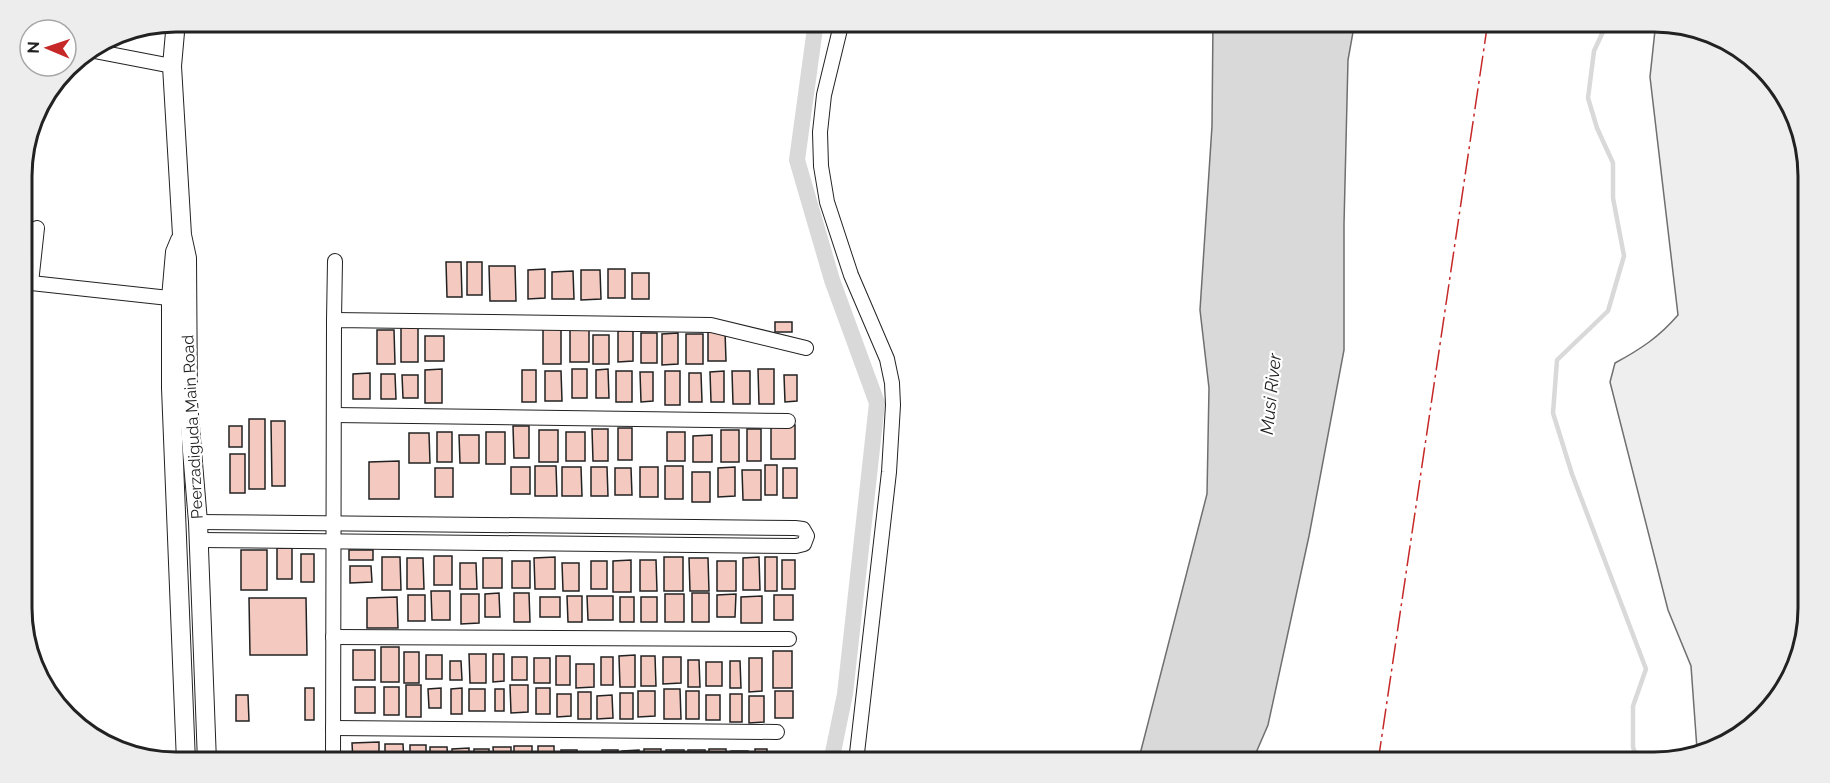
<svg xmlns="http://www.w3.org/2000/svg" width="1830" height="783" viewBox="0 0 1830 783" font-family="Raleway,sans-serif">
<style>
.green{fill:#eee;stroke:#6f6f6f;stroke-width:1.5}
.water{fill:#d9d9d9;stroke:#6f6f6f;stroke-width:1.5}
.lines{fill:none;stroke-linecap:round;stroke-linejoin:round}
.stream{stroke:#d9d9d9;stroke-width:4.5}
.canal{stroke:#d9d9d9;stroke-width:16}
.building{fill:#f3c9c0;stroke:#222;stroke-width:1.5}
.minor-casing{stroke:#222;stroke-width:16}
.tertiary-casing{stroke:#222;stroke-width:20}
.minor{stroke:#fff;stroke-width:14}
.tertiary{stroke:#fff;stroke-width:18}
.power{stroke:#c62828;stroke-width:1.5;stroke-dasharray:21 4.5 3 4.5;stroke-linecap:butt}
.labels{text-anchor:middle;stroke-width:4.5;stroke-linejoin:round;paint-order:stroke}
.street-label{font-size:16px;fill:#222;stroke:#fff}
.water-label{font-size:18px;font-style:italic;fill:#222;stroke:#fff}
.rim{fill:none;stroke:#222;stroke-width:3}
</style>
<rect width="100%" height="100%" fill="#fff"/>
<path class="green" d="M1656,21L1713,33L1777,81L1808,155L1809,608L1797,666L1748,730L1697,749L1691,666L1668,610L1610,382L1615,363C1641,349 1659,337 1678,315L1650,77Z"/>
<polygon class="water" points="1213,21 1355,21 1348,60 1344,224 1344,350 1309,536 1268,725 1252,762 1138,762 1207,494 1209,388 1200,310 1212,126"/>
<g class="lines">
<polyline class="stream" points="1608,21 1594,51 1588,98 1597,128 1613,163 1613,198 1624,256 1608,311 1557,360 1553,413 1572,474 1646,669 1633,706 1633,747 1638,762"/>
<polyline class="canal" points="816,21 797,160 832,280 877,403 845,694 831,762"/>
</g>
<g class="building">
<polygon points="446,262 461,262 462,297 447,297"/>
<rect x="467" y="262" width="15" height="33"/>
<polygon points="489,266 515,266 516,301 490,301"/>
<polygon points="545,269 545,298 528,299 528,270"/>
<rect x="608" y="269" width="17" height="29"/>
<polygon points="581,270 600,270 601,299 581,300"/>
<polygon points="573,271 574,299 552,299 552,272"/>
<rect x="632" y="273" width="17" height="26"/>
<rect x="775" y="322" width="17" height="10"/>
<rect x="401" y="325" width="17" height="37"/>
<rect x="543" y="329" width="18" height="35"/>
<polygon points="589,329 589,362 570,362 570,330"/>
<polygon points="377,330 394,330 395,364 377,364"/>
<polygon points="618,331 633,331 633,361 618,362"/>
<polygon points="708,331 725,331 726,361 708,361"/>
<rect x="641" y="333" width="16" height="30"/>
<polygon points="678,333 678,364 662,365 662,334"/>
<rect x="686" y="334" width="17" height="30"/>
<rect x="593" y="335" width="16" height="29"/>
<rect x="425" y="336" width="19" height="25"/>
<polygon points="442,369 442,403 425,403 425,370"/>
<rect x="572" y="369" width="15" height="29"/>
<polygon points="608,369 609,398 596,398 596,370"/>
<polygon points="758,369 774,369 774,404 759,404"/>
<rect x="522" y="370" width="14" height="32"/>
<polygon points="545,371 561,371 562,401 545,401"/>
<rect x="616" y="371" width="16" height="31"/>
<rect x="665" y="371" width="15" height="34"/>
<polygon points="724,371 724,402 711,402 710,372"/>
<polygon points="732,371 750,371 750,404 733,404"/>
<polygon points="640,372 653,372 653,401 641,402"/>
<polygon points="370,373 370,399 353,399 353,374"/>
<polygon points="689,373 701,373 702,402 689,402"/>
<polygon points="381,374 395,374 396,399 381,399"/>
<polygon points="402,375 418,375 418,398 403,398"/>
<polygon points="784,375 797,375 797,401 785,402"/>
<rect x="249" y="419" width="16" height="70"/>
<polygon points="271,421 285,421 285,486 272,486"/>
<rect x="771" y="425" width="24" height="34"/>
<rect x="229" y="426" width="13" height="21"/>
<polygon points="513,426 529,426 529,458 514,458"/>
<rect x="618" y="428" width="14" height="32"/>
<polygon points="592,429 608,429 608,461 593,461"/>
<rect x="747" y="429" width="14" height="32"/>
<rect x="539" y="430" width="19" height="32"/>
<rect x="721" y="430" width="18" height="32"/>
<rect x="437" y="432" width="15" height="30"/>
<rect x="486" y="432" width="19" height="32"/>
<rect x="566" y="432" width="19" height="29"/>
<rect x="667" y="432" width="18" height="29"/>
<polygon points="409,433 429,433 430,463 409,463"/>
<polygon points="459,435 479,435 479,463 460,463"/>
<polygon points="712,435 712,462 693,462 693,436"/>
<rect x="230" y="454" width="15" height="39"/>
<polygon points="399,461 399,499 369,499 369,462"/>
<rect x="765" y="465" width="12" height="30"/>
<polygon points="535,466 556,466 557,496 535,496"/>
<rect x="665" y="466" width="18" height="33"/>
<rect x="511" y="467" width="19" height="27"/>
<polygon points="562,467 581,467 582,496 562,496"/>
<polygon points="591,467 607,467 608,496 591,496"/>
<rect x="640" y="467" width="18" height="30"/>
<polygon points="735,467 735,496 718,497 718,468"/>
<rect x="435" y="468" width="18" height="29"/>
<polygon points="615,468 631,468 632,495 615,495"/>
<rect x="783" y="468" width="14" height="30"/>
<polygon points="742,470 761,470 761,500 743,500"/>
<rect x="692" y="472" width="18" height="30"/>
<rect x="277" y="548" width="15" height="31"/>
<rect x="241" y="550" width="26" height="40"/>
<rect x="349" y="550" width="24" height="10"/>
<rect x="301" y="554" width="13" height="28"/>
<rect x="434" y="556" width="18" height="29"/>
<polygon points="382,557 400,557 401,590 382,590"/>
<polygon points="555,557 555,589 535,589 534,558"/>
<rect x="664" y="557" width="19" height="34"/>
<polygon points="759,557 760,590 743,590 743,558"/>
<rect x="765" y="557" width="12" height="34"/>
<polygon points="407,558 423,558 424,589 407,589"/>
<rect x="483" y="558" width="19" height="30"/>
<polygon points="689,558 708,558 709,591 690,591"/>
<polygon points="631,560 631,592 613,592 613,561"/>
<polygon points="640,560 656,560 657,591 640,591"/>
<rect x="782" y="560" width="13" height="29"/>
<rect x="512" y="561" width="18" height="27"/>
<rect x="591" y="561" width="16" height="28"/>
<rect x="717" y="561" width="19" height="30"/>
<polygon points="460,563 476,563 477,589 460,589"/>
<polygon points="562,563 579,563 579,591 563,591"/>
<polygon points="350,566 371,566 372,582 350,583"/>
<polygon points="431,591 450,591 450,620 432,620"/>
<polygon points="499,593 500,617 485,617 485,594"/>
<polygon points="514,593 529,593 530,622 514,622"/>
<rect x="692" y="593" width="17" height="29"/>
<polygon points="461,594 479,594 479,623 461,624"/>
<rect x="665" y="594" width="19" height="28"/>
<polygon points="736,594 735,617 717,617 717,595"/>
<rect x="408" y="595" width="17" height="26"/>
<rect x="774" y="595" width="19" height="25"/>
<polygon points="567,596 582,596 582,622 568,622"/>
<polygon points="587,596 613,596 613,620 588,620"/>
<polygon points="762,596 762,623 741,623 741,597"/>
<polygon points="397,597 398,628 367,628 367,598"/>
<rect x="540" y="597" width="20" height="20"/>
<rect x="620" y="597" width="14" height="25"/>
<rect x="641" y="597" width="16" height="25"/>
<polygon points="249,598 306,598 307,655 250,655"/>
<rect x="381" y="647" width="18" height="35"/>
<rect x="353" y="650" width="22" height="30"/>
<rect x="773" y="651" width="19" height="37"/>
<rect x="404" y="652" width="15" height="31"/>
<polygon points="469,654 486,654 486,683 470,683"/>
<polygon points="493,654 504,654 504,681 493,682"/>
<rect x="426" y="655" width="16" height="24"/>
<polygon points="635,655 635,687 620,687 619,656"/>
<rect x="556" y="656" width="14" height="29"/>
<polygon points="641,656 655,656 656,686 641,686"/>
<rect x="512" y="657" width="15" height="23"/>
<rect x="601" y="657" width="12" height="28"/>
<polygon points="663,657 681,657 681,683 663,684"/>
<rect x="534" y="658" width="16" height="25"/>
<polygon points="749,658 762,658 762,691 749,692"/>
<polygon points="688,660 699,660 700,687 688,687"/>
<polygon points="450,661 461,661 462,680 450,680"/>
<polygon points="730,661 740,661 741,688 730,688"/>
<rect x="706" y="662" width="16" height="24"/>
<polygon points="576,664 594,664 594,687 576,688"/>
<rect x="406" y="685" width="15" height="32"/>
<polygon points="510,685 528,685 528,712 511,713"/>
<rect x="355" y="687" width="20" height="26"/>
<rect x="384" y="687" width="15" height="28"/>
<rect x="305" y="688" width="9" height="32"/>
<polygon points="441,688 441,708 429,708 428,689"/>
<polygon points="462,688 462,714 451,714 451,689"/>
<rect x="536" y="688" width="14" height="26"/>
<rect x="469" y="689" width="16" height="22"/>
<rect x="495" y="689" width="9" height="22"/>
<polygon points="664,689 680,689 681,719 664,719"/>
<polygon points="638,691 655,691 655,716 638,717"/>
<rect x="686" y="691" width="13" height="28"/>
<rect x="775" y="691" width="18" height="27"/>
<rect x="578" y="692" width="13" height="27"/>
<rect x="620" y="693" width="13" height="26"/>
<polygon points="557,694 571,694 571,716 557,717"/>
<rect x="730" y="694" width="12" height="28"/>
<polygon points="236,695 248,695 249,721 236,721"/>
<polygon points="612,695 613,718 597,719 597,696"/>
<rect x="706" y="695" width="14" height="25"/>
<polygon points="749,696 764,696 764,722 749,723"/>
<polygon points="379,742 379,762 353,762 352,743"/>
<polygon points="385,744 403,744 404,762 385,762"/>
<rect x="410" y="745" width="16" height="17"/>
<rect x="514" y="746" width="18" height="16"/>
<rect x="538" y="746" width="16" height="16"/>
<polygon points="430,747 447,747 448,762 430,762"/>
<polygon points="493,747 511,747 511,762 494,762"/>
<polygon points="469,748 469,762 452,762 452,749"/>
<rect x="474" y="749" width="15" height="13"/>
<rect x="644" y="749" width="17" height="13"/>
<rect x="709" y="749" width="17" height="13"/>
<rect x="755" y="749" width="12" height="13"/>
<rect x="561" y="750" width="16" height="12"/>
<rect x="602" y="750" width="16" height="12"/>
<polygon points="639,750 639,762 622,762 622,751"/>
<rect x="666" y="750" width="18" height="12"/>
<rect x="688" y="750" width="17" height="12"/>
<rect x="731" y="751" width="17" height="11"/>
<rect x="581" y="752" width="16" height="10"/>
<rect x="257" y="761" width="53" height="1"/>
</g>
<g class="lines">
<defs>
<g id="minor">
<polyline points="842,21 824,95 820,132 821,166 827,202 851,275 887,359 892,383 893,405 889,472 856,762"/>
<polyline points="89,50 172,66"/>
<polyline points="22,282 178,299"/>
<polyline points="31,283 37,228"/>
<polyline points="334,320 335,261"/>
<polyline points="334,415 788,421"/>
<polyline points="198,522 795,528 803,529 807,536 804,544 796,546 199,540"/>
<polyline points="333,637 789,639"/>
<polyline points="333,728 777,732"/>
<polyline points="333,762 334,320 711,325 806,348"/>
</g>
<g id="tertiary">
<polyline points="176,21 172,66 182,235 187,258 188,403 198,522 207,762"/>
<polyline points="180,240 175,252 171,298 171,388 186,762"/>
</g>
</defs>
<use href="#minor" class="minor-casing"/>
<use href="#tertiary" class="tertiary-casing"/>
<use href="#minor" class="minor"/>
<use href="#tertiary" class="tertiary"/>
<polyline class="power" points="1378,762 1488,21"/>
</g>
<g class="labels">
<g class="street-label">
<text transform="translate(192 427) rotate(-93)" y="6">Peerzadiguda Main Road</text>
</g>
<g class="water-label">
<text transform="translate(1271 394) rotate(-84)" y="6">Musi River</text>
</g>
</g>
<path d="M0 0H1830V783H0ZM176 32H1654A144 144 0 0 1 1798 176V608A144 144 0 0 1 1654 752H176A144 144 0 0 1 32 608V176A144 144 0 0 1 176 32Z" fill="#ededed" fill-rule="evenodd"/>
<path class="rim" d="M176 32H1654A144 144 0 0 1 1798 176V608A144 144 0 0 1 1654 752H176A144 144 0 0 1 32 608V176A144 144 0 0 1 176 32Z"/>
<g transform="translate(48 48) rotate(272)"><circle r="28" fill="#ffffff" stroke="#a7a7a7" stroke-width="1.5"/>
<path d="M0-4.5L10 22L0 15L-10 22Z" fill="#c62828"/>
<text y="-9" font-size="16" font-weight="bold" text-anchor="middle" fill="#222222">N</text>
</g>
</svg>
